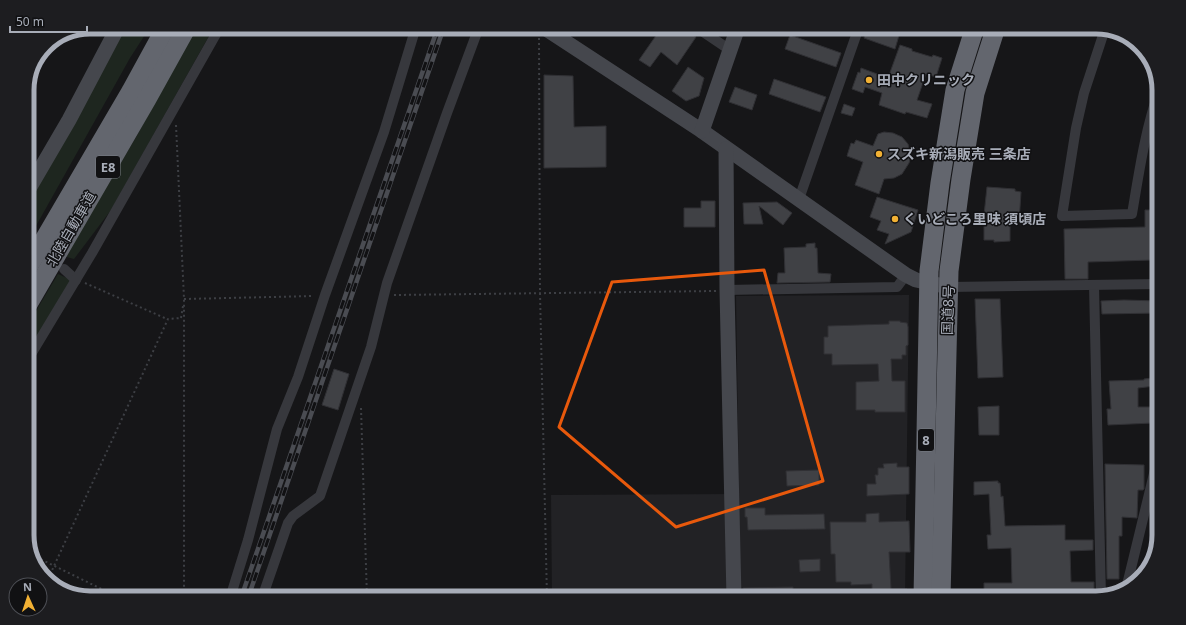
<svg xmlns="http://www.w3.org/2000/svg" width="1186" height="625" viewBox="0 0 1186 625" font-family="'Noto Sans','Noto Sans JP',sans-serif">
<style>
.built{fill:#222225}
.green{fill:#1e261f}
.building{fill:#404145;stroke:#303034}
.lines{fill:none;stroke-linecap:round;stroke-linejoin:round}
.path{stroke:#3d3f44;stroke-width:2;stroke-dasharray:2 3;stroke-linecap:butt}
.street{stroke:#37383d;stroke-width:10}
.secondary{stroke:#45474d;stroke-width:15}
.highway{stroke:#63666e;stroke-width:19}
.rail-casing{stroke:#4a4c52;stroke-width:4.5}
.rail{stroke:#111113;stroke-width:3;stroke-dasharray:9;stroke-linecap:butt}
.marked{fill:none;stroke:#e8590c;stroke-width:3;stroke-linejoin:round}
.poi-dot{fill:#f2b134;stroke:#111113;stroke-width:1.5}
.labels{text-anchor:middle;stroke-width:3;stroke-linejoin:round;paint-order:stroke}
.shield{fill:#111113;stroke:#7b7e86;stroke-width:1}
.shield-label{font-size:13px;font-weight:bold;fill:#a8adb8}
.poi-label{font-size:14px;font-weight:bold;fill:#a8adb8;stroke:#111113;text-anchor:start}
.street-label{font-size:14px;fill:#a8adb8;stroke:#111113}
.rim{fill:none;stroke:#a8adb8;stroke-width:5}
</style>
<rect width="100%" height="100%" fill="#161618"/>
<polygon class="built" points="909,295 905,598 552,598 551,495 739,494 736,296"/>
<g class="green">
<polygon points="122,27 150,27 130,58 27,242 27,207"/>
<polygon points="196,27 214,27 111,210 74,259 63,256 135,139"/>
<polygon points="58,274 69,279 71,286 27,358 27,326"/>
</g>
<g class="building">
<polygon points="662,27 669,27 679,34 683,28 696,37 677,65 661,52 650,67 639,60"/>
<polygon points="868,27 886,27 900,32 895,49 864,38"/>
<polygon points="790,35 841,53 836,67 785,49"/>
<polygon points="900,45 912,49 912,51 932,57 933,55 942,58 936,77 926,74 917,100 932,104 927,118 906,112 905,114 879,105 882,93 865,87 863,93 852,89 858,72 860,73 861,68 888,78"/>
<polygon points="688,67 704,78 699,96 686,101 672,91"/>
<polygon points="544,75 573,76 574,127 606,126 606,167 544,168"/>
<polygon points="774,79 826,97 820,112 769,94"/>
<polygon points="735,87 757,95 752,110 729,102"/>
<polygon points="844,104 855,108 852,116 841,113"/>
<polygon points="884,132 893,133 902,137 908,144 911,156 909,163 902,174 894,178 884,179 879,194 855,185 863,162 847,156 851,143 854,144 856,140 873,146 878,134"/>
<polygon points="987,187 1015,189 1015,191 1021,192 1019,223 1010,222 1010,241 994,242 994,240 984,240 984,215"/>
<polygon points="877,197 918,210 911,232 885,244 889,234 877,230 881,221 870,217"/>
<polygon points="701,201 715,201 715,227 684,227 684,208 701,208"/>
<polygon points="777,202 792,213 783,225 759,206 763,224 744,224 743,203"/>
<polygon points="1145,210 1159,210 1159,247 1151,247 1152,260 1088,262 1088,279 1065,279 1064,229 1145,227"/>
<polygon points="815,243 815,248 817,248 818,273 831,274 830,282 777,283 778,273 785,273 784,248 806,247 806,244"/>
<polygon points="975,299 1000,299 1003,377 978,378"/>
<polygon points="1124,300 1159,301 1159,313 1102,314 1101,301"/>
<polygon points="889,321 900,321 900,322 907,323 908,327 908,345 906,346 906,355 902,355 902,359 891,359 892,381 905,381 905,412 875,412 875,410 856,410 856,382 879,381 878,364 832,365 832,354 824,354 824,337 828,337 828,326 889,324"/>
<polygon points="334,369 349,374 338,410 322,405"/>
<polygon points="1152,378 1153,380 1155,380 1155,386 1138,388 1138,407 1152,407 1153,423 1108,425 1107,409 1111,409 1109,381 1144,380 1144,379"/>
<polygon points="999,406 999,435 979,435 978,407"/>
<polygon points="897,463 897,467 909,467 909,494 867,496 867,484 876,484 875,475 878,475 878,468 884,468 883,464"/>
<polygon points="1105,464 1144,465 1144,489 1143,490 1138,490 1137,518 1122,517 1122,536 1119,536 1119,579 1107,579"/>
<polygon points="819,470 819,485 787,486 786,471"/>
<polygon points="998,481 998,483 1000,483 1001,497 1003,496 1005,526 1065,525 1065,540 1093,540 1093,550 1070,551 1071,582 1094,582 1094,598 984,598 984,583 1012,583 1011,548 988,549 987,535 991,535 989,494 974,495 974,482"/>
<polygon points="745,508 765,508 765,515 824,514 825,529 748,530 747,517 745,517"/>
<polygon points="879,513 879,522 909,521 910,552 889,552 891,589 907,589 907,598 872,598 872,584 851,585 851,582 836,582 835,554 831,554 830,522 866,522 866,514"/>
<polygon points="820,559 820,571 800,572 799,560"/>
<polygon points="793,587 793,598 743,598 743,588"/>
</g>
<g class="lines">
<g class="path">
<polyline points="539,38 540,293 547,598"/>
<polyline points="176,125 184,299 184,598"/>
<polyline points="85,283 167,319"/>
<polyline points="394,295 716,291"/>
<polyline points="184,299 314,296"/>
<polyline points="181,318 183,306"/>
<polyline points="361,408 367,598"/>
<polyline points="32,555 120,598"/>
<polyline points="48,579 168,319 181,318"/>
</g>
<g class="street">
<polyline points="696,27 730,50"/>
<path d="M1105,29L1084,93L1076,128L1062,216L1132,214C1139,173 1145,130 1159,91"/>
<polyline points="799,199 859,27"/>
<polyline points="64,269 76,280"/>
<polyline points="1094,285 1101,597"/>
<polyline points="949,287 1159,284"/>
<polyline points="727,290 897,287 906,275"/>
<polyline points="27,361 92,253 220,27"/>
<polyline points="1126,589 1159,453"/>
<polyline points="230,598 248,540 277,429 298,377 325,295 384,132 416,27"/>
<polyline points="262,598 288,523 293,516 320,496 371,347 387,283 447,113 479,27"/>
</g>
<g class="secondary">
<polyline points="543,27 702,131 906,275 916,280 949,287"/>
<polyline points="702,131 738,27"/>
<polyline points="726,149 727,290 734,598"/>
<polyline points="27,192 69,120 118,27"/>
</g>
<g class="highway">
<polyline points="27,269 131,91 166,27"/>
<polyline points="27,306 147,99 187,27"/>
<polyline points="923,598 929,271 940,183 955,90 975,27"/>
<polyline points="941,598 949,271 961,179 975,93 996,27"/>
</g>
<defs>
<g id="rail">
<polyline points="241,598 438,27"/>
<polyline points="248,598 444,27"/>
</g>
</defs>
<use href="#rail" class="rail-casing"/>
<use href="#rail" class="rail"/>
</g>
<path class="marked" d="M764,270L823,481L676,527L559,427L612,282Z"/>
<g class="poi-dot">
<circle cx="869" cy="80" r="4"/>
<circle cx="879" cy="154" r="4"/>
<circle cx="895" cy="219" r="4"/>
</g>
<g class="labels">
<g class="shield">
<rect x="96" y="156" width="24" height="22" rx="3"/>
<rect x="918" y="429" width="16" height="22" rx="3"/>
</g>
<g class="shield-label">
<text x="108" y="172">E8</text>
<text x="926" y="445">8</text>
</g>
<g class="poi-label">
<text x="877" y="85">田中クリニック</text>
<text x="887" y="159">スズキ新潟販売 三条店</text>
<text x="903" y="224">くいどころ里味 須頃店</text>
</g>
<g class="street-label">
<text transform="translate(71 229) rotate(-60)" y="5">北陸自動車道</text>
<text transform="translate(948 310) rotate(-88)" y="5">国道8号</text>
</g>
</g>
<path d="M0 0H1186V625H0ZM90 34H1096A56 56 0 0 1 1152 90V535A56 56 0 0 1 1096 591H90A56 56 0 0 1 34 535V90A56 56 0 0 1 90 34Z" fill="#1d1d20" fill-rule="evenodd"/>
<path class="rim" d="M90 34H1096A56 56 0 0 1 1152 90V535A56 56 0 0 1 1096 591H90A56 56 0 0 1 34 535V90A56 56 0 0 1 90 34Z"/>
<g transform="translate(28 597) rotate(357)"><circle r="19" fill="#111113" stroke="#4d4f55"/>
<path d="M0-3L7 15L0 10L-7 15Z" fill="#f2b134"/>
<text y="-6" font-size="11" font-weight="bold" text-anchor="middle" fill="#a8adb8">N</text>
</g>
<path d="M10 26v6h77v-6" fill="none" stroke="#a8adb8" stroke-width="2"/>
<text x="16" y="26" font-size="12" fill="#a8adb8" stroke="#111113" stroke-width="3" paint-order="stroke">50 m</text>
</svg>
